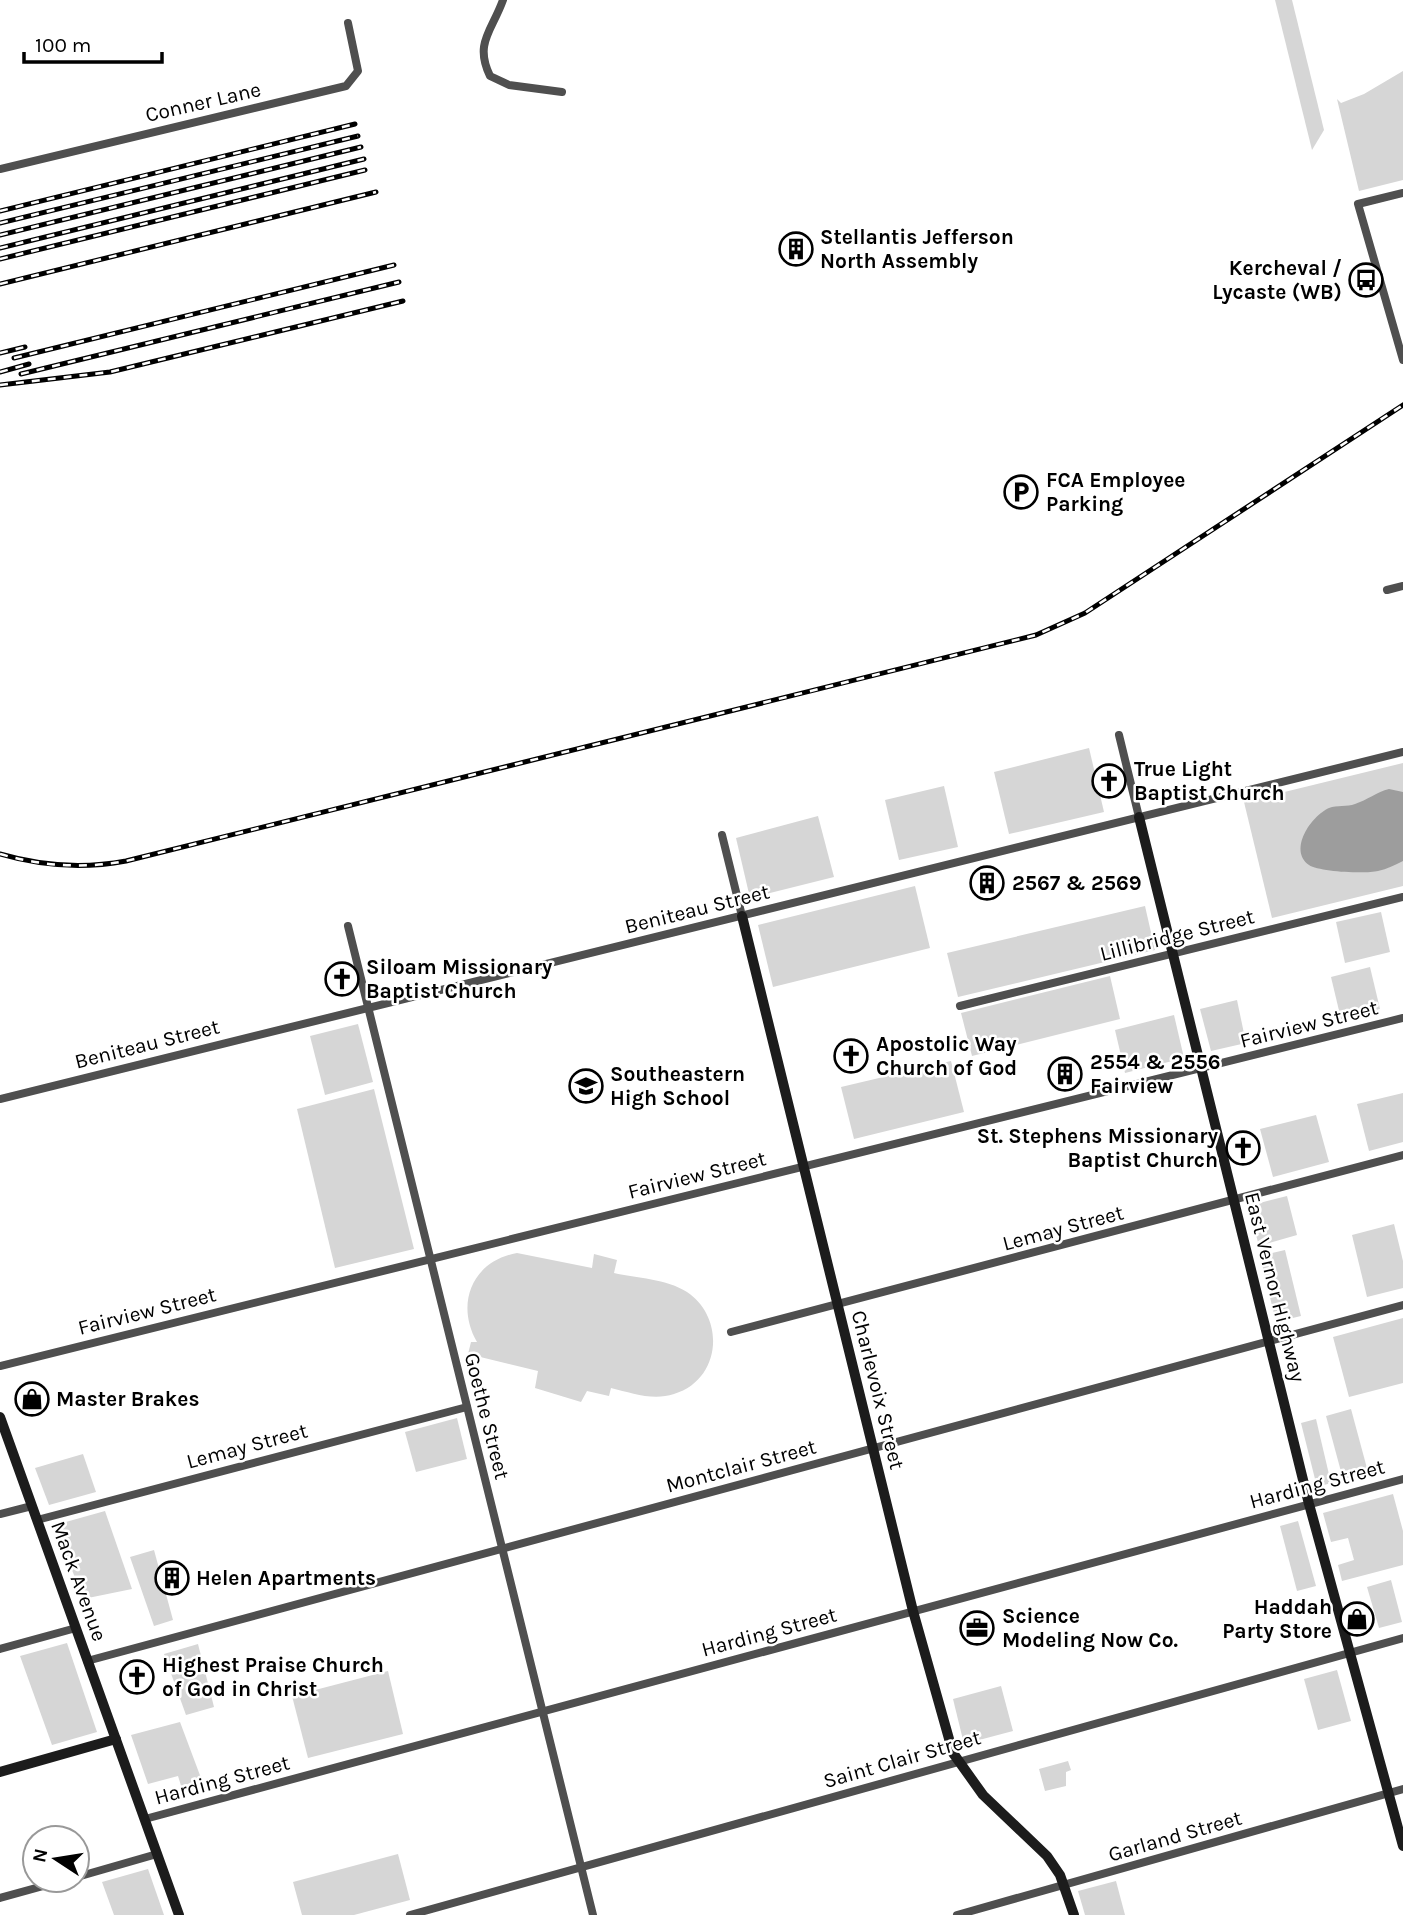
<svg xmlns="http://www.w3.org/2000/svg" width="1403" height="1915" viewBox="0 0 1403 1915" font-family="Karla,sans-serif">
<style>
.green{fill:#d6d6d6}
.water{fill:#9d9d9d}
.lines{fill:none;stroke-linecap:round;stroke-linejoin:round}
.street{stroke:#4f4f4f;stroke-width:8}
.secondary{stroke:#1c1c1c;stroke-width:10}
.rail-casing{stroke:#000;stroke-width:5}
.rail{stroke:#fff;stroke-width:2.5;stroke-dasharray:8;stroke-linecap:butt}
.labels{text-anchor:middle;stroke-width:5;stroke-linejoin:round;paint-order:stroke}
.street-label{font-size:21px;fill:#000;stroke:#fff}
.poi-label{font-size:21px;font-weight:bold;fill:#000;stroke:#fff;text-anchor:start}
</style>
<rect width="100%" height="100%" fill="#fff"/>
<g class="green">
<polygon points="1275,0 1292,0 1324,130 1312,150"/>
<polygon points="1403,71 1403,180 1359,191 1337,99 1341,103 1364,94"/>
<polygon points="1089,748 1104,812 1009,834 994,772"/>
<polygon points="1403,763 1403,886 1272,918 1244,802"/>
<polygon points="944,786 958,847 899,860 885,800"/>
<polygon points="818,816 834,877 750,898 736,838"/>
<polygon points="915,886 930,948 773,987 758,925"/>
<polygon points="1145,906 1155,950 958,997 947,953"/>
<polygon points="1381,912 1390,952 1345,963 1336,922"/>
<polygon points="1370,967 1380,1009 1341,1019 1331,977"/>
<polygon points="1110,976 1120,1019 972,1056 961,1013"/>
<polygon points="1237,1000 1246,1043 1211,1051 1200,1009"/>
<polygon points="1174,1015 1184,1058 1125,1073 1115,1030"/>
<polygon points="358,1024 373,1082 325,1095 310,1036"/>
<polygon points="951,1061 964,1112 854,1139 841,1087"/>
<polygon points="374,1089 414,1249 335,1268 297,1109"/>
<polygon points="1403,1093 1403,1142 1369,1151 1357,1104"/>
<polygon points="1316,1115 1329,1162 1273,1177 1260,1129"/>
<polygon points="1287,1196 1297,1235 1259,1246 1248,1206"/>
<polygon points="1394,1224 1403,1261 1403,1288 1367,1297 1352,1235"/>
<polygon points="1285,1250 1301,1316 1276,1322 1260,1256"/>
<path d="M517,1253L592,1268L594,1254L617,1260L614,1273C636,1278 667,1279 687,1292C726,1318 721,1380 674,1394C653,1401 632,1393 611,1388L609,1396L587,1391L581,1402L535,1388L538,1371L468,1354L471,1342H477C455,1304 472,1261 517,1253Z"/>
<polygon points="1403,1318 1403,1383 1349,1397 1333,1337"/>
<polygon points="1351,1409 1368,1472 1343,1479 1326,1416"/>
<polygon points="457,1418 467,1459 416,1472 405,1432"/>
<polygon points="1316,1419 1331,1483 1317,1487 1301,1423"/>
<polygon points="83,1454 96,1492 49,1505 35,1468"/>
<polygon points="1393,1494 1403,1531 1403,1565 1342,1581 1338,1565 1354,1560 1348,1538 1331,1542 1323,1513"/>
<polygon points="105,1511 132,1589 83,1599 55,1525"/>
<polygon points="1298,1521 1316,1586 1297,1591 1280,1526"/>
<polygon points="154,1550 173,1620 154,1626 130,1557"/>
<polygon points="1391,1580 1402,1622 1379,1628 1367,1587"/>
<polygon points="67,1643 97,1732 52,1745 20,1656"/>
<polygon points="198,1644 214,1707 186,1715 164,1654"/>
<polygon points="1337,1670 1351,1721 1318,1730 1304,1679"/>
<polygon points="388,1671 403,1734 308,1758 292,1696"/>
<polygon points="1001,1686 1013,1731 964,1744 953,1699"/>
<polygon points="180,1722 204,1786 183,1792 178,1776 148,1784 131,1735"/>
<polygon points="1068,1761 1071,1770 1066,1772 1066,1786 1045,1791 1039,1769"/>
<polygon points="398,1854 410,1900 354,1915 302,1915 293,1882"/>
<polygon points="148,1869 164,1915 114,1915 102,1882"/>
<polygon points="1116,1881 1125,1915 1085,1915 1078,1891"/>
</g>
<path class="water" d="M1389,789L1403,792V861C1395,865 1387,869 1378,871C1366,874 1319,872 1309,865C1288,850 1311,816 1329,808C1337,805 1347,807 1355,804C1367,800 1377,792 1389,789Z"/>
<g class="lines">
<g class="street">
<path d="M503,0C492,31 474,43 490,76L509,85L562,92"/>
<polyline points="0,169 346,86 358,71 348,23"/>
<polyline points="1403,193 1358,204 1403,360"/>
<polyline points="1387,590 1403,586"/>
<polyline points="1119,735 1139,817"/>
<polyline points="722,835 742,916"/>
<polyline points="348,926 593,1915"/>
<polyline points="960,1006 1403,897"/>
<polyline points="0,1099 1403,752"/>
<polyline points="731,1332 1403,1155"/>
<polyline points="0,1366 1403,1018"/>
<polyline points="0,1514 32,1506"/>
<polyline points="37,1520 467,1407"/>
<polyline points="0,1649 76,1628"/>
<polyline points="87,1661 1403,1305"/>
<polyline points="145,1819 1403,1479"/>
<polyline points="77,1877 157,1854"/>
<polyline points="0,1898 65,1880"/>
<polyline points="410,1915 1403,1638"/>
<polyline points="957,1915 1403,1789"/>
</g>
<g class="secondary">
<polyline points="1139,817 1309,1504 1403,1846"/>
<polyline points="742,916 913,1611 953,1753 983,1795 1047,1856 1060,1875 1074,1915"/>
<polyline points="0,1417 179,1915"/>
<polyline points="0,1772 116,1739"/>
</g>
<defs>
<g id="rail">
<polyline points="0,211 355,124"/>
<polyline points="0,223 358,136"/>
<polyline points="0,235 361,147"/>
<polyline points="0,248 364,159"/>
<polyline points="0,259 365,170"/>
<polyline points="0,284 376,192"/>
<polyline points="0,353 25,347"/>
<polyline points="14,358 394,265"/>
<polyline points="0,372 29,364"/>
<polyline points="21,374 399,282"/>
<polyline points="0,385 110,372 403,301"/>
<path d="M0,854C41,866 83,869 126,861L1036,635L1085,613L1403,405"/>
</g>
</defs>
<use href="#rail" class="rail-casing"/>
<use href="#rail" class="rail"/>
</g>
<defs>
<symbol id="building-ring" viewBox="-11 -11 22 22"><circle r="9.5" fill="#fff" stroke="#000" stroke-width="1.5"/><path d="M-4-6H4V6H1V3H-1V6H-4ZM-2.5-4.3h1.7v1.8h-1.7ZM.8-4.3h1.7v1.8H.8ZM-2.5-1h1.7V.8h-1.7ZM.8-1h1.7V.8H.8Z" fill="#000"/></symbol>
<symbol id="bus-ring" viewBox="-11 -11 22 22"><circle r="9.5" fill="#fff" stroke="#000" stroke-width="1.5"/><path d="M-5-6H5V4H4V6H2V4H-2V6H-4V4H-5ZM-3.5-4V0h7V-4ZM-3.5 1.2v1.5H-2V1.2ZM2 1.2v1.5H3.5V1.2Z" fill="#000"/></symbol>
<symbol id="parking-ring" viewBox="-11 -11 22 22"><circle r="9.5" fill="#fff" stroke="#000" stroke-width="1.5"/><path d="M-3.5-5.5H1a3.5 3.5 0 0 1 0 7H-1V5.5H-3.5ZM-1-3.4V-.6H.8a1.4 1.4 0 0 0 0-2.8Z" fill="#000"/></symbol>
<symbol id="church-ring" viewBox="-11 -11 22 22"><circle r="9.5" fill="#fff" stroke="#000" stroke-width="1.5"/><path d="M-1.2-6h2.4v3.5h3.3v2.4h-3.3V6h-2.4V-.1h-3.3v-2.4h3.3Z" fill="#000"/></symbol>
<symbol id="school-ring" viewBox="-11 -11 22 22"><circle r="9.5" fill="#fff" stroke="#000" stroke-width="1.5"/><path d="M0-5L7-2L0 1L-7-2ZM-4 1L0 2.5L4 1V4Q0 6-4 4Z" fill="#000"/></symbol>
<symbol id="shop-ring" viewBox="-11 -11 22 22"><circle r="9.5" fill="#fff" stroke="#000" stroke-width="1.5"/><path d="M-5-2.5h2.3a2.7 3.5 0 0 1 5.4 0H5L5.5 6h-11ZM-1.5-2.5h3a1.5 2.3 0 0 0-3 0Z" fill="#000"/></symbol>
<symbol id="office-ring" viewBox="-11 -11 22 22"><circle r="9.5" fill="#fff" stroke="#000" stroke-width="1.5"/><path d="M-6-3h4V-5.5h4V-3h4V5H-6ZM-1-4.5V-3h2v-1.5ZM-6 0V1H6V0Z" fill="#000"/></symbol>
</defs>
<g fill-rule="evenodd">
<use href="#building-ring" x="777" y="230" width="38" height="38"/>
<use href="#bus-ring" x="1347" y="261" width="38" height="38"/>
<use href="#parking-ring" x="1002" y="473" width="38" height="38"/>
<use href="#church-ring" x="1090" y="762" width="38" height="38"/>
<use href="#building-ring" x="968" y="864" width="38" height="38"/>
<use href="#church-ring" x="323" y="960" width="38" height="38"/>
<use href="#church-ring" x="832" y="1037" width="38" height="38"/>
<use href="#building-ring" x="1046" y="1055" width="38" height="38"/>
<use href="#school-ring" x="567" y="1067" width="38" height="38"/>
<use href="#church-ring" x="1224" y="1129" width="38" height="38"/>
<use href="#shop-ring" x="13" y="1380" width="38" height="38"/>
<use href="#building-ring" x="153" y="1559" width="38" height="38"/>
<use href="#shop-ring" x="1338" y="1600" width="38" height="38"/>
<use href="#office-ring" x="958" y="1609" width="38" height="38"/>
<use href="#church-ring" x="118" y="1658" width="38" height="38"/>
</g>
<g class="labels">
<g class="street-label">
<text transform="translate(203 102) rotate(-13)" y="7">Conner Lane</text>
<text transform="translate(697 909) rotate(-14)" y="7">Beniteau Street</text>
<text transform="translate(1177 935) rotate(-14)" y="7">Lillibridge Street</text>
<text transform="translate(1309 1024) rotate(-14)" y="7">Fairview Street</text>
<text transform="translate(147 1044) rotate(-14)" y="7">Beniteau Street</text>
<text transform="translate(697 1175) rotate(-14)" y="7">Fairview Street</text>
<text transform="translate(1063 1228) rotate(-15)" y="7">Lemay Street</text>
<text transform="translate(1275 1287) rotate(76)" y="7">East Vernor Highway</text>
<text transform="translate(147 1311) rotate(-14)" y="7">Fairview Street</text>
<text transform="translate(878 1390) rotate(76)" y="7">Charlevoix Street</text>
<text transform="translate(487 1416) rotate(76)" y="7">Goethe Street</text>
<text transform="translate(247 1446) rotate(-15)" y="7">Lemay Street</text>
<text transform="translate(741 1466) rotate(-15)" y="7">Montclair Street</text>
<text transform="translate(1317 1484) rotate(-15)" y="7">Harding Street</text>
<text transform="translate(79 1581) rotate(70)" y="7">Mack Avenue</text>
<text transform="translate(769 1632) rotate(-15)" y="7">Harding Street</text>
<text transform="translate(902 1759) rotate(-16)" y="7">Saint Clair Street</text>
<text transform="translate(222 1780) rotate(-15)" y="7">Harding Street</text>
<text transform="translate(1175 1836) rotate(-16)" y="7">Garland Street</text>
</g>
<g class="poi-label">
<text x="820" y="244">Stellantis Jefferson<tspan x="820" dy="24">North Assembly</tspan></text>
<text x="1342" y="275" text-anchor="end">Kercheval /<tspan x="1342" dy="24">Lycaste (WB)</tspan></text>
<text x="1046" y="487">FCA Employee<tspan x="1046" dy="24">Parking</tspan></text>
<text x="1134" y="776">True Light<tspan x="1134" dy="24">Baptist Church</tspan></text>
<text x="1012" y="890">2567 &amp; 2569</text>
<text x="366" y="974">Siloam Missionary<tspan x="366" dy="24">Baptist Church</tspan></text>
<text x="876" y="1051">Apostolic Way<tspan x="876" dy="24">Church of God</tspan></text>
<text x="1090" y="1069">2554 &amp; 2556<tspan x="1090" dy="24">Fairview</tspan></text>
<text x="610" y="1081">Southeastern<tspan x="610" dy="24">High School</tspan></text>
<text x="1218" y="1143" text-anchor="end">St. Stephens Missionary<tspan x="1218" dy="24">Baptist Church</tspan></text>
<text x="56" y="1406">Master Brakes</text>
<text x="196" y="1585">Helen Apartments</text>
<text x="1332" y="1614" text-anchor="end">Haddah<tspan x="1332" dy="24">Party Store</tspan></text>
<text x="1002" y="1623">Science<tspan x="1002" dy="24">Modeling Now Co.</tspan></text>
<text x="162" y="1672">Highest Praise Church<tspan x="162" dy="24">of God in Christ</tspan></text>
</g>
</g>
<g transform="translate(56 1859) rotate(282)"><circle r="33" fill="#ffffff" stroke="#999999" stroke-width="2"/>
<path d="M0-5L12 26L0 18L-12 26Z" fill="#000000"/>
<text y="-10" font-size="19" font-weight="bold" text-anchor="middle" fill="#000000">N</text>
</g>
<path d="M24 52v10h138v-10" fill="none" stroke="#000000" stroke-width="3.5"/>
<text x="35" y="52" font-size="21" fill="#000000" stroke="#ffffff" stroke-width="5" paint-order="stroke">100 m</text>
</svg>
